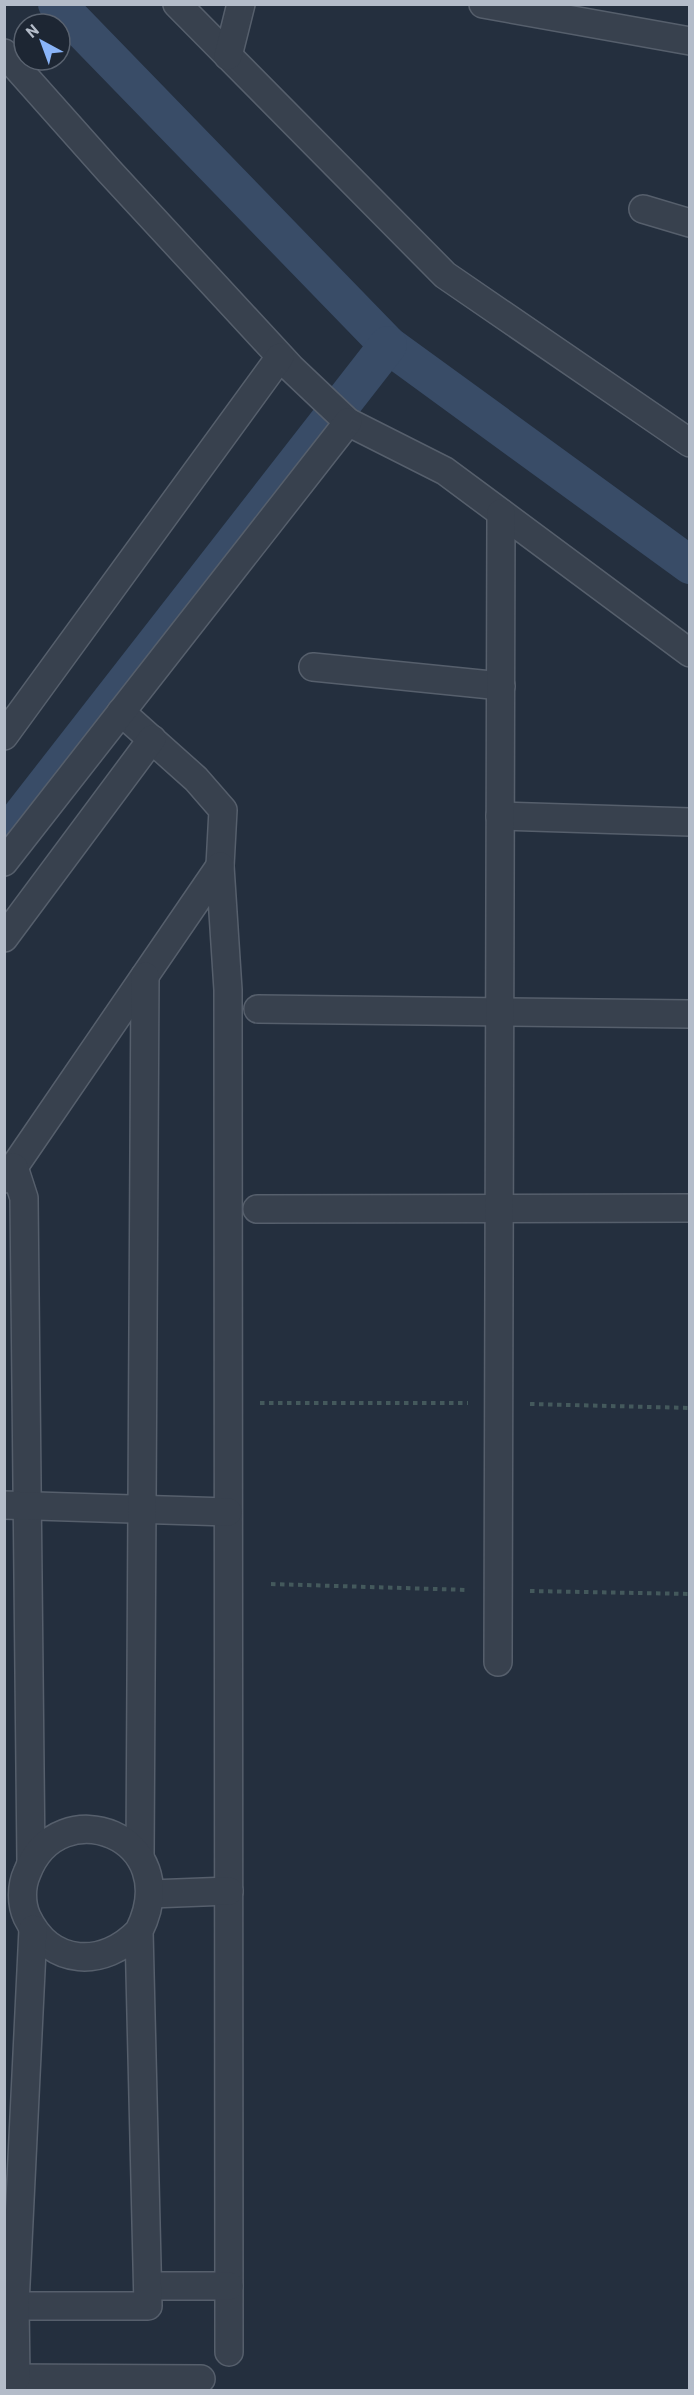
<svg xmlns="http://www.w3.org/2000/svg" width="694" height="2395" viewBox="0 0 694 2395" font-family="Barlow,sans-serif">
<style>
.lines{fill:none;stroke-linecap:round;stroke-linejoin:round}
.canal{stroke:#394c67;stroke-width:38}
.minor-casing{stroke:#565f6c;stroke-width:30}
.path{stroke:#44595c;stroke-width:4;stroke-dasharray:4.5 4.5;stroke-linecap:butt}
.minor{stroke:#38414e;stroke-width:27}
</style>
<rect width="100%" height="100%" fill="#242f3e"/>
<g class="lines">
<g class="canal">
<polyline points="57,4 388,345 690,565"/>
<polyline points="4,838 388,345"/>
</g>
<defs>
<g id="minor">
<polyline points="177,4 445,275 690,443"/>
<polyline points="483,4 690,41"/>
<polyline points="4,53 109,171 291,368 348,422 445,471 690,653"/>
<polyline points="228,56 241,4"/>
<polyline points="643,209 690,223"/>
<polyline points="313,667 501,686"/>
<polyline points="121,712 196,779 223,810 220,866"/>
<polyline points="4,736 280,357"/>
<polyline points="500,816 690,822"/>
<polyline points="4,862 348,422"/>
<polyline points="4,938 152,739"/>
<polyline points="258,1009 690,1014"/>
<polyline points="14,1167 220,866 228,990 229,2352"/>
<polyline points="4,1179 14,1167 24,1198 31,1862"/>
<polyline points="257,1209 690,1208"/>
<polyline points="4,1505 228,1512"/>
<polyline points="498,1662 501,513"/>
<polyline points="140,1857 145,976"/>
<polyline points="151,1894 229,1891"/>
<polyline points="148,2286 229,2286"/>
<path d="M4,2306H148L139,1931C186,1836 59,1789 27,1873C21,1886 21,1904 27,1917C51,1967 104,1968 139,1931"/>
<polyline points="4,2378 201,2379"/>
<polyline points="16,2378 15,2305 33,1929"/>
</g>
</defs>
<use href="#minor" class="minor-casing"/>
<g class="path">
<polyline points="260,1403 468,1403"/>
<polyline points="530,1404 690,1408"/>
<polyline points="271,1584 468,1590"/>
<polyline points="530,1591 690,1594"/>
</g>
<use href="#minor" class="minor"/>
</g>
<rect width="694" height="2395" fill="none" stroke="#b4bcc9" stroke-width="12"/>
<g transform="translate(42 42) rotate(319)"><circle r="28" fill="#1d2633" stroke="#59626f" stroke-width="1.5"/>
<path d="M0-4.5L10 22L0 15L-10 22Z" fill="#8ab4f8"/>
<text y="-9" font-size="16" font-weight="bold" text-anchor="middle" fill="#b4bcc9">N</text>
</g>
</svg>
